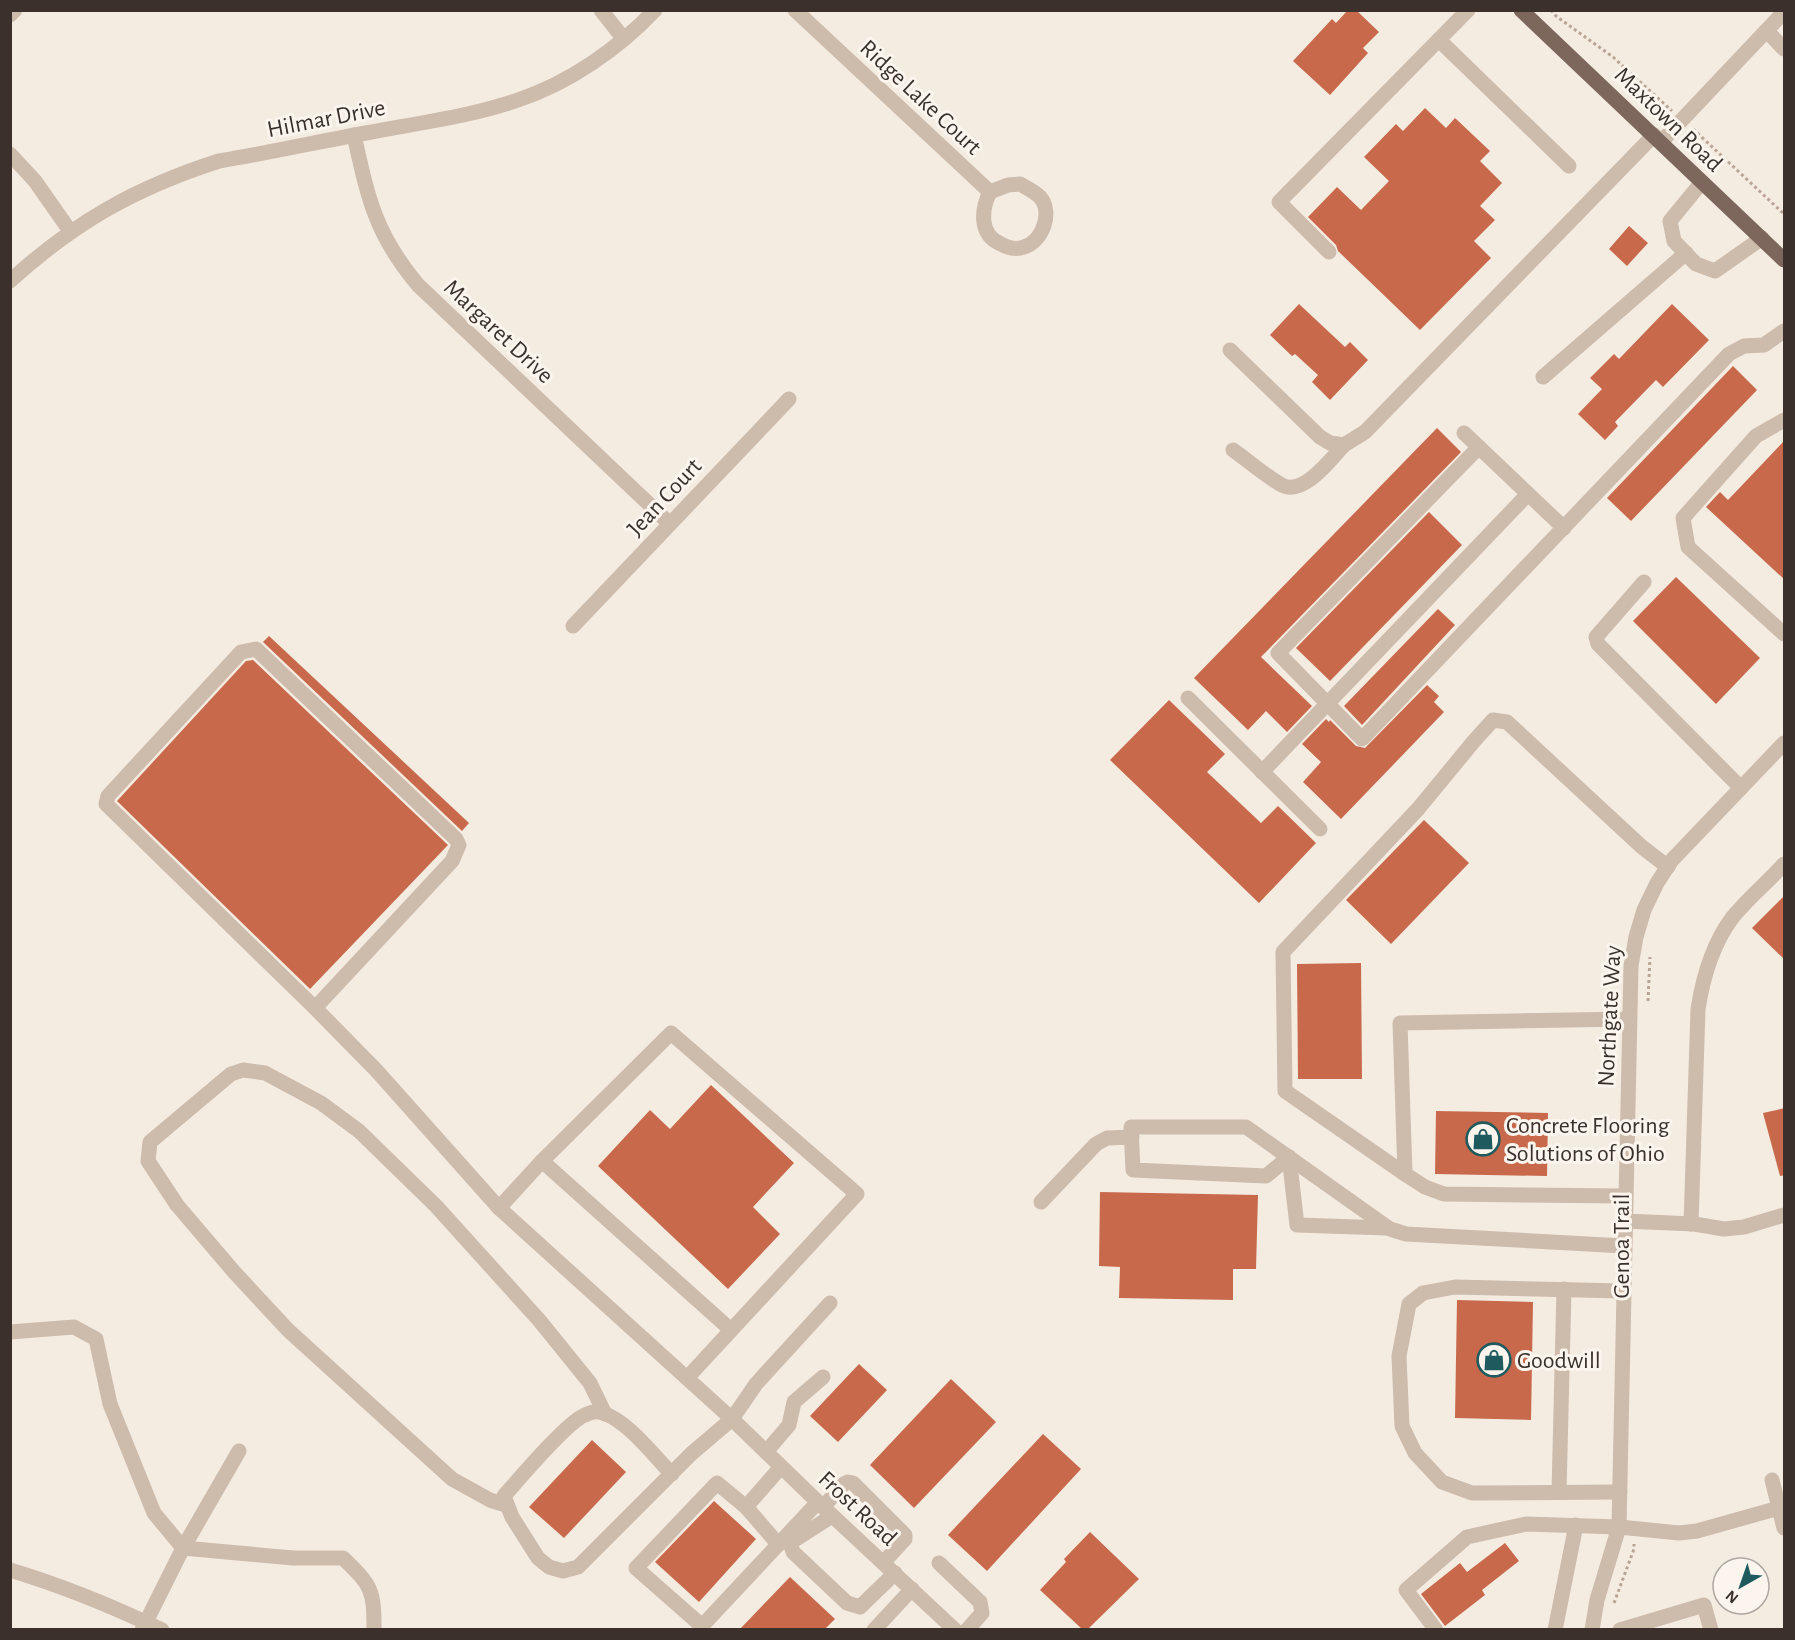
<svg xmlns="http://www.w3.org/2000/svg" width="1795" height="1640" viewBox="0 0 1795 1640" font-family="'Alegreya Sans',sans-serif">
<style>
.building{fill:#c8694b}
.lines{fill:none;stroke-linecap:round;stroke-linejoin:round}
.path{stroke:#b9a596;stroke-width:3;stroke-dasharray:3 3;stroke-linecap:butt}
.minor{stroke:#cdbbac;stroke-width:15}
.major{stroke:#7d675c;stroke-width:15}
.labels{text-anchor:middle;stroke-width:6;stroke-linejoin:round;paint-order:stroke}
.street-label{font-size:24px;fill:#3b302b;stroke:#fbf5ee}
.poi-label{font-size:24px;fill:#3b302b;stroke:#fbf5ee;text-anchor:start}
</style>
<rect width="100%" height="100%" fill="#f4ebe1"/>
<g class="building">
<polygon points="1348,10 1356,10 1379,32 1363,48 1368,53 1330,95 1293,61 1332,19 1336,23"/>
<polygon points="1425,108 1446,128 1455,118 1490,151 1480,161 1502,183 1480,206 1495,220 1474,241 1491,258 1420,330 1338,251 1336,245 1308,217 1337,187 1361,210 1389,181 1364,157 1396,124 1403,131"/>
<polygon points="1629,226 1648,243 1627,266 1609,249"/>
<polygon points="1299,304 1345,347 1350,342 1368,360 1330,400 1312,382 1318,375 1295,354 1292,356 1270,335"/>
<polygon points="1672,304 1709,340 1663,387 1656,380 1615,422 1618,426 1605,440 1578,414 1602,389 1590,378 1614,354 1619,359"/>
<polygon points="1733,366 1757,390 1631,521 1607,498"/>
<polygon points="1437,428 1461,452 1261,657 1312,706 1287,732 1266,711 1248,730 1194,678"/>
<polygon points="1785,440 1785,580 1706,507 1720,492 1728,500"/>
<polygon points="1429,512 1462,545 1330,681 1296,648"/>
<polygon points="1676,577 1760,658 1716,704 1633,621"/>
<polygon points="1438,609 1455,625 1362,725 1344,706"/>
<polygon points="269,636 469,823 462,831 263,642"/>
<polygon points="253,660 448,845 310,989 117,801 246,661"/>
<polygon points="1427,685 1439,696 1434,702 1444,712 1341,819 1303,782 1321,762 1302,744 1326,719 1329,722 1330,720 1356,746 1365,748"/>
<polygon points="1169,700 1225,754 1207,772 1261,823 1278,806 1316,843 1259,903 1110,760"/>
<polygon points="1424,820 1469,863 1391,944 1346,900"/>
<polygon points="1785,895 1785,960 1752,928"/>
<polygon points="1361,963 1362,1079 1298,1079 1297,964"/>
<polygon points="711,1085 794,1163 753,1207 780,1234 728,1289 598,1166 650,1110 670,1129"/>
<polygon points="1785,1108 1785,1175 1780,1176 1763,1113"/>
<polygon points="1436,1111 1548,1113 1547,1176 1435,1174"/>
<polygon points="1100,1192 1258,1195 1256,1269 1233,1269 1233,1300 1119,1298 1120,1267 1099,1266"/>
<polygon points="1457,1300 1533,1302 1531,1420 1455,1418"/>
<polygon points="859,1364 887,1390 838,1442 810,1416"/>
<polygon points="951,1379 996,1422 914,1508 870,1465"/>
<polygon points="1043,1434 1081,1469 987,1571 948,1535"/>
<polygon points="592,1440 626,1472 564,1538 529,1507"/>
<polygon points="714,1501 756,1539 699,1602 655,1562"/>
<polygon points="1090,1532 1139,1579 1088,1629 1082,1629 1040,1590 1066,1562 1064,1559"/>
<polygon points="1505,1543 1519,1561 1482,1590 1485,1595 1445,1626 1421,1594 1460,1563 1467,1572"/>
<polygon points="790,1577 835,1619 825,1629 740,1629"/>
</g>
<g class="lines">
<g class="path">
<polyline points="1551,10 1556,16 1613,57 1672,111"/>
<polyline points="1693,129 1784,214"/>
<polyline points="1648,1001 1650,957"/>
<polyline points="1614,1603 1634,1549 1634,1544"/>
</g>
<g class="minor">
<polyline points="601,10 623,38"/>
<polyline points="795,10 990,192"/>
<polyline points="10,15 15,10"/>
<polyline points="1767,31 1784,49"/>
<polyline points="1439,40 1569,166"/>
<path d="M354,135C368,198 375,234 418,285L670,524"/>
<polyline points="1661,142 1784,12"/>
<polyline points="10,154 35,181 70,231"/>
<polyline points="1702,182 1670,221 1674,241 1696,264 1715,271 1762,238"/>
<path d="M1020,184C1027,188 1034,191 1040,197C1053,212 1043,241 1024,247C1016,250 1008,248 1001,244C979,235 981,210 990,192L1008,185Z"/>
<polyline points="1329,252 1279,202 1468,10"/>
<path d="M10,281C75,222 135,188 219,161C268,153 317,142 366,133C417,123 469,117 518,100C569,83 618,49 655,10"/>
<polyline points="1230,350 1320,437 1330,443 1344,445 1365,432 1654,135"/>
<polyline points="1543,377 1686,253"/>
<polyline points="1784,420 1756,436 1683,518 1688,547 1784,634"/>
<polyline points="1464,433 1564,528"/>
<polyline points="1479,447 1278,653 1362,739 1729,354 1744,346 1764,345 1784,331"/>
<path d="M1233,450C1245,458 1273,482 1284,486C1305,494 1331,459 1344,445"/>
<polyline points="1644,582 1596,637 1598,644 1741,788"/>
<polyline points="573,626 789,399"/>
<polyline points="1188,698 1320,829"/>
<polyline points="1262,772 1528,494"/>
<polyline points="315,1008 452,861 459,845 456,839 256,649 241,652 108,796 106,804 315,1008 376,1070 499,1208 732,1419 823,1507 955,1630"/>
<polyline points="1289,1157 1266,1176 1133,1170 1131,1127 1246,1127 1390,1229 1406,1234 1624,1246"/>
<polyline points="1289,1157 1297,1225 1387,1228"/>
<polyline points="542,1161 731,1330"/>
<polyline points="1405,1174 1285,1091 1283,952 1418,809 1474,741 1493,720 1507,722 1642,847 1668,867"/>
<polyline points="1625,1196 1444,1194 1425,1187 1405,1174 1400,1023 1629,1019"/>
<polyline points="1041,1202 1096,1144 1107,1138 1132,1137"/>
<polyline points="499,1208 542,1161 671,1033 857,1194 687,1378"/>
<polyline points="1624,1221 1694,1224 1724,1229 1744,1227 1784,1215"/>
<path d="M1691,1224L1698,1009C1703,977 1712,945 1732,918C1747,899 1768,882 1784,864"/>
<polyline points="10,1332 74,1327 96,1339 110,1404 154,1513 183,1548 239,1451"/>
<polyline points="766,1452 789,1425 794,1402 823,1377"/>
<polyline points="781,1467 746,1507 717,1483 636,1568 702,1626 818,1502"/>
<path d="M672,1474C653,1455 629,1422 603,1413C598,1411 591,1412 585,1415C568,1421 519,1479 504,1496L512,1517L538,1558L549,1567L563,1571L578,1567L691,1454L732,1419L756,1384L830,1303"/>
<polyline points="1559,1492 1564,1289"/>
<polyline points="1620,1492 1472,1493 1442,1482 1415,1453 1402,1426 1399,1356 1409,1304 1423,1293 1455,1287 1623,1291"/>
<polyline points="506,1505 490,1500 452,1479 288,1330 235,1273 177,1205 148,1161 150,1142 231,1074 243,1070 265,1073 321,1103 359,1131 436,1206 539,1320 590,1383 605,1414"/>
<polyline points="746,1507 778,1544"/>
<polyline points="823,1507 844,1484 848,1482 853,1483 905,1535 905,1539 883,1563"/>
<polyline points="1779,1508 1784,1528"/>
<polyline points="832,1516 790,1543 793,1552 847,1603 860,1607 895,1573"/>
<polyline points="939,1563 980,1602 982,1613 967,1630"/>
<path d="M10,1570C63,1586 112,1606 162,1630"/>
<path d="M142,1630L183,1548L293,1558H343C372,1586 374,1590 374,1630"/>
<polyline points="874,1630 912,1589"/>
<polyline points="1436,1630 1406,1590 1467,1537 1526,1524 1619,1527 1679,1533 1697,1531 1779,1508 1772,1480"/>
<polyline points="1555,1630 1576,1525"/>
<polyline points="1592,1630 1597,1600 1619,1527 1631,966 1636,937 1644,910 1657,883 1672,860 1784,743"/>
<polyline points="1620,1630 1704,1605 1711,1630"/>
</g>
<polyline class="major" points="1521,10 1784,260"/>
</g>
<defs>
<symbol id="shop-ring" viewBox="-11 -11 22 22"><circle r="9.5" fill="#fbf5ee" stroke="#1f5a5e" stroke-width="1.5"/><path d="M-5-2.5h2.3a2.7 3.5 0 0 1 5.4 0H5L5.5 6h-11ZM-1.5-2.5h3a1.5 2.3 0 0 0-3 0Z" fill="#1f5a5e"/></symbol>
</defs>
<g fill-rule="evenodd">
<use href="#shop-ring" x="1464" y="1120" width="38" height="38"/>
<use href="#shop-ring" x="1475" y="1341" width="38" height="38"/>
</g>
<g class="labels">
<g class="street-label">
<text transform="translate(921 97) rotate(43)" y="8">Ridge Lake Court</text>
<text transform="translate(326 118) rotate(-11)" y="8">Hilmar Drive</text>
<text transform="translate(1669 119) rotate(44)" y="8">Maxtown Road</text>
<text transform="translate(499 331) rotate(43)" y="8">Margaret Drive</text>
<text transform="translate(664 497) rotate(-47)" y="8">Jean Court</text>
<text transform="translate(1609 1016) rotate(-87)" y="8">Northgate Way</text>
<text transform="translate(1621 1246) rotate(-90)" y="8">Genoa Trail</text>
<text transform="translate(858 1508) rotate(43)" y="8">Frost Road</text>
</g>
<g class="poi-label">
<text x="1506" y="1133">Concrete Flooring<tspan x="1506" dy="28">Solutions of Ohio</tspan></text>
<text x="1517" y="1368">Goodwill</text>
</g>
</g>
<rect width="1795" height="1640" fill="none" stroke="#3b302b" stroke-width="24"/>
<g transform="translate(1741 1586) rotate(220)"><circle r="28" fill="#fbf5ee" stroke="#aea6a0" stroke-width="1.5"/>
<path d="M0-4.5L10 22L0 15L-10 22Z" fill="#1f5a5e"/>
<text y="-9" font-size="16" font-weight="bold" text-anchor="middle" fill="#3b302b">N</text>
</g>
</svg>
